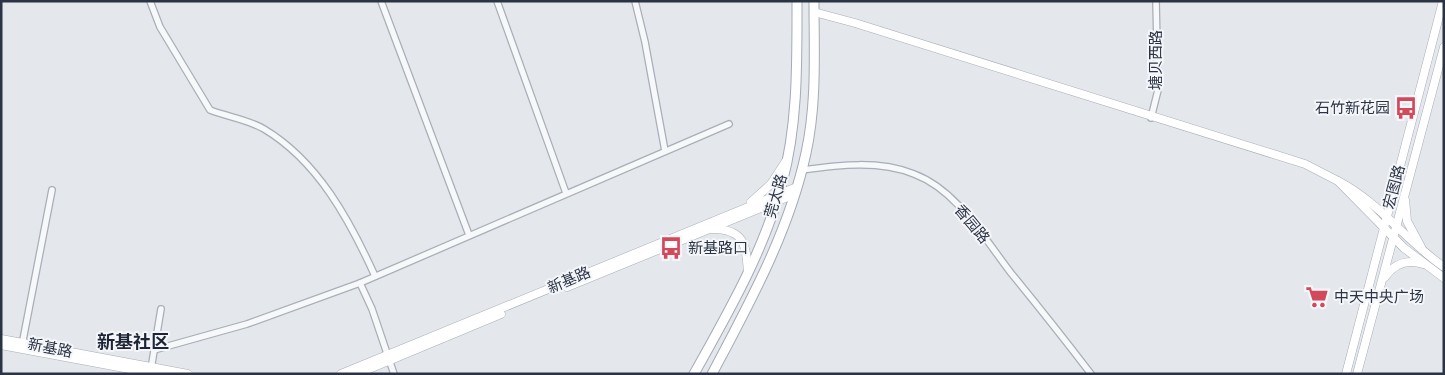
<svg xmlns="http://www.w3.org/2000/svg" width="1445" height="375" viewBox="0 0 1445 375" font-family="Manrope,'Noto Sans SC',sans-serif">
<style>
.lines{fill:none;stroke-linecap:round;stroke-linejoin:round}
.street-casing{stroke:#a9aeb7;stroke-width:8}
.secondary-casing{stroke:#a9aeb7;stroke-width:9}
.primary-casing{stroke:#a3abb8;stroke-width:11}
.street{stroke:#f7f8fa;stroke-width:5.5}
.secondary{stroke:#fff;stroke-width:8}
.primary{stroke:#fff;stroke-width:9}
.labels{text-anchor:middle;stroke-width:4;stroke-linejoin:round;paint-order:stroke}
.street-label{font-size:15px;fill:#2b3445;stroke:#f4f6f9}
.poi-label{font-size:15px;fill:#2b3445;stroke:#f4f6f9;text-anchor:start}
.quarter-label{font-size:18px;font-weight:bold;fill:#1d2536;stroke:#f4f6f9}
</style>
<rect width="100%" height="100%" fill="#e4e7ec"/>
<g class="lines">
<defs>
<g id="street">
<path d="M150,1L160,27L210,110C228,117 247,119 264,129C318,161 350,221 375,276"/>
<polyline points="381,1 469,235"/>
<polyline points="497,1 566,193"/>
<polyline points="635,1 645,42 665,151"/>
<polyline points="1151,118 1158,90 1156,1"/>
<path d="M802,170C839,165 879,160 914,174C957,190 984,238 1011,273C1038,306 1065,340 1091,374"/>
<polyline points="360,283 372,309 394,374"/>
<polyline points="22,345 52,190"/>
<polyline points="154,350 247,324 360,283 729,124"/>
<polyline points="151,369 161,309"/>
</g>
<g id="secondary">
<polyline points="814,12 855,23 1305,164 1338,181"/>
<polyline points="1405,200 1407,221 1421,247"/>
<polyline points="751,202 771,184 786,161"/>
<path d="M712,229C745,229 746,245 748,273"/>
<path d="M1444,267C1406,241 1379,202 1338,181L1404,248L1444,278"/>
<path d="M1385,277C1394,264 1407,259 1423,264"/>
<polyline points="567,287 795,194"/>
<polyline points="1,339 188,374"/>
<polyline points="1,345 156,374"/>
<polyline points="341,374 797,187"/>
<polyline points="357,374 501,314"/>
<polyline points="1346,374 1443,1"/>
<polyline points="1357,374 1444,47"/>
</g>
<g id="primary">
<path d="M694,374C728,313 764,251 782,183C798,125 797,62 797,1"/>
<path d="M712,374C749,304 789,232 806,153C817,103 814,52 814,1"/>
</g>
</defs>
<use href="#street" class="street-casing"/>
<use href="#secondary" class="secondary-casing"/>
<use href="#primary" class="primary-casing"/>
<use href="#street" class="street"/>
<use href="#secondary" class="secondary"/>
<use href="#primary" class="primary"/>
</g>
<defs>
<symbol id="bus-bare" viewBox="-9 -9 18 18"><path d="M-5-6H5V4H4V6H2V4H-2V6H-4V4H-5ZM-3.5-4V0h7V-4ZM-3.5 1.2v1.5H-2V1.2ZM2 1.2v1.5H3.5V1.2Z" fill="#d1495b" stroke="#f4f6f9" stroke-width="2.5" paint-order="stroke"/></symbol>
<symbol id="supermarket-bare" viewBox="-9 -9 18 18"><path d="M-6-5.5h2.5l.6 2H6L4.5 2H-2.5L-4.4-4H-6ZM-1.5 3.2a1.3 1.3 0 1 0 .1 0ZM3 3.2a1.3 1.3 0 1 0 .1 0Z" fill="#d1495b" stroke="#f4f6f9" stroke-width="2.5" paint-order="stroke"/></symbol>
</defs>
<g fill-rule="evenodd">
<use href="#bus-bare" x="1390" y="92" width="32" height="32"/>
<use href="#bus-bare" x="655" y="232" width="32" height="32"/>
<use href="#supermarket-bare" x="1301" y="281" width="32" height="32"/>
</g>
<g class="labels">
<g class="street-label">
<text transform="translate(1156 60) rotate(-90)" y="5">塘贝西路</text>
<text transform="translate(1394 187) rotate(-75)" y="5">宏图路</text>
<text transform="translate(776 196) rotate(-74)" y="5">莞太路</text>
<text transform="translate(972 224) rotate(50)" y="5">香园路</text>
<text transform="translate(569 280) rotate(-23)" y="5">新基路</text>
<text transform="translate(50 348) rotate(11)" y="5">新基路</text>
</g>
<g class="poi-label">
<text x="1390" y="113" text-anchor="end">石竹新花园</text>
<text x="688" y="253">新基路口</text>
<text x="1334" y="302">中天中央广场</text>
</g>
<g class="quarter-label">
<text x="133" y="348">新基社区</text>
</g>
</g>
<rect width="1445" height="375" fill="none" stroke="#2b3445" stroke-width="5"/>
</svg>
